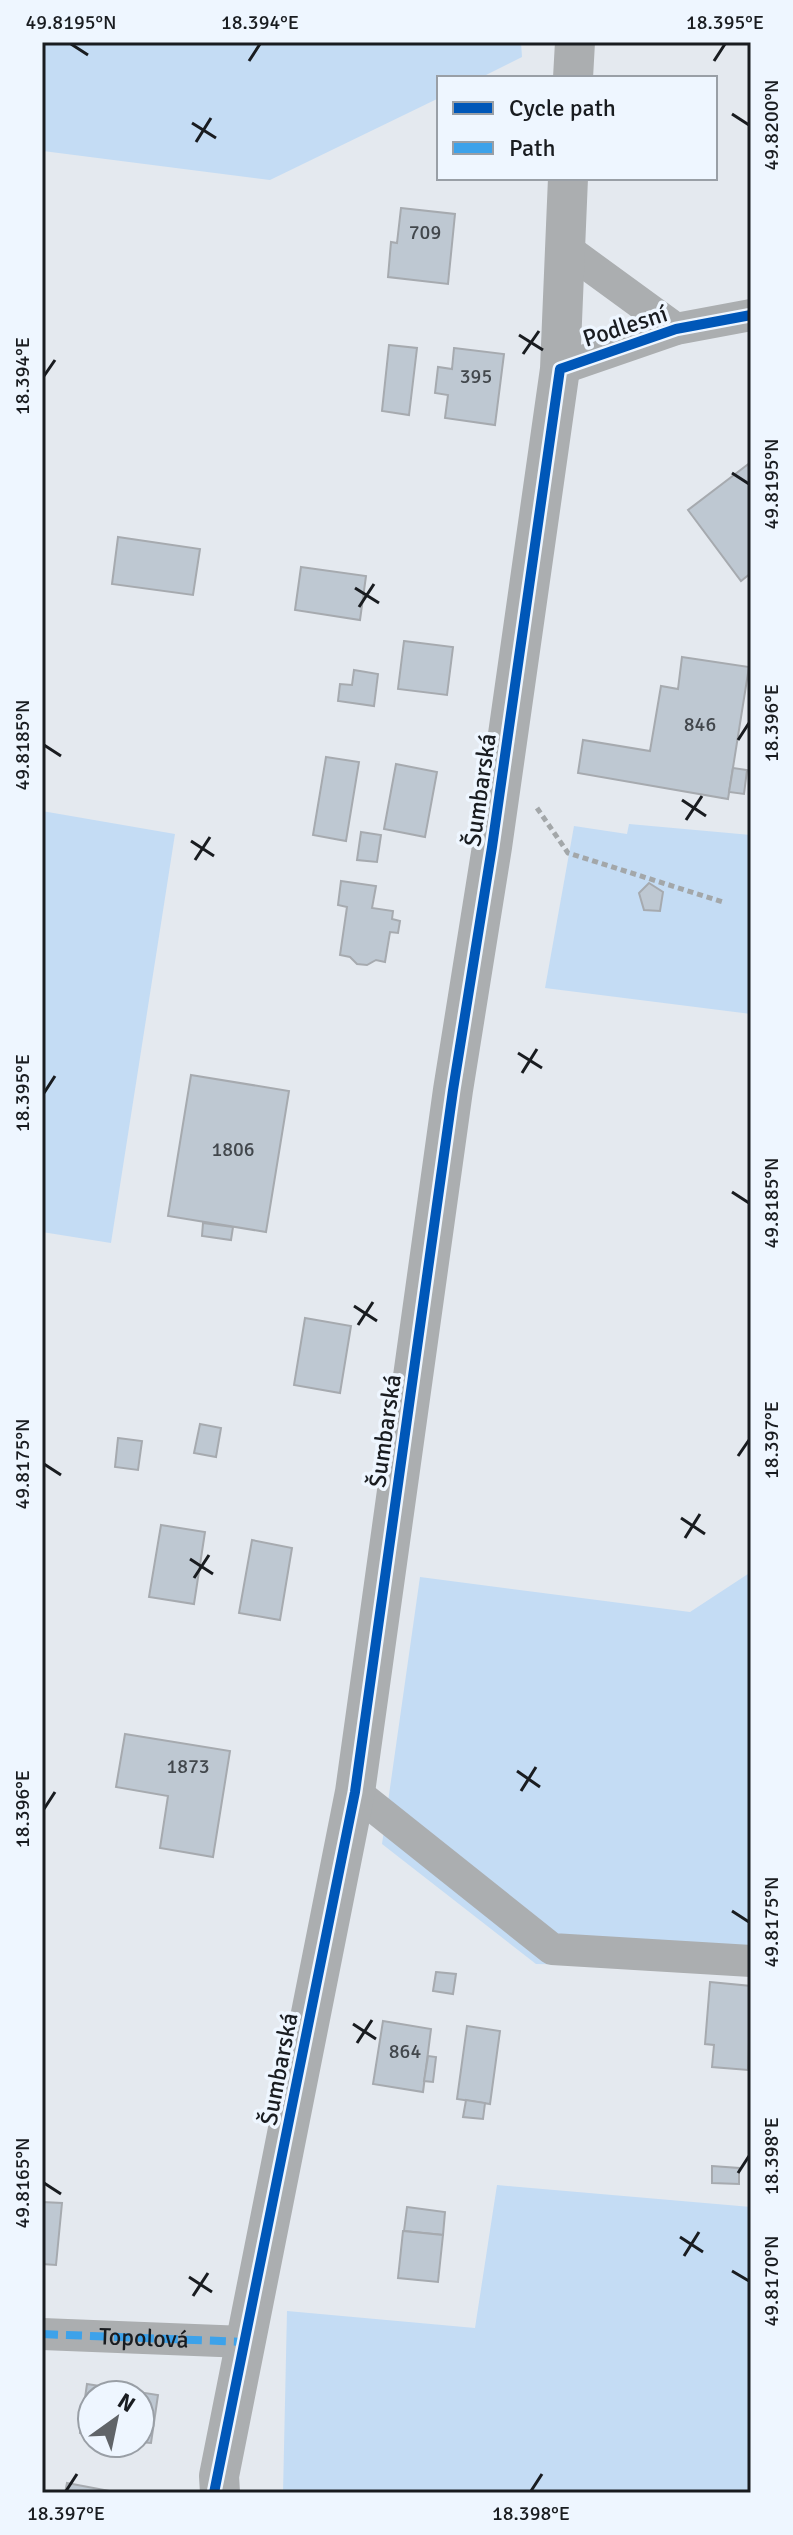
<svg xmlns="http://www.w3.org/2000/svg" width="793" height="2535" viewBox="0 0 793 2535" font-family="Signika,sans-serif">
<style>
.green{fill:#c4dcf4}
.building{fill:#bec8d2;stroke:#a6aaaf;stroke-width:2}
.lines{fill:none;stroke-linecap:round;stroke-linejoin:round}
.path{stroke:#a3a7a9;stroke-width:5;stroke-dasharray:6 4;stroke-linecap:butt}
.minor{stroke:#abaeb0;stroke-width:32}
.tertiary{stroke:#abaeb0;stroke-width:40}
.quiet{stroke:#3da2ea;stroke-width:8;stroke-dasharray:16 8;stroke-linecap:butt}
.cycleway-casing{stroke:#eef6ff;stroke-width:15}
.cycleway{stroke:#0057b8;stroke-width:10}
.ticks{fill:none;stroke:#191c20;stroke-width:3}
.labels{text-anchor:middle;stroke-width:7;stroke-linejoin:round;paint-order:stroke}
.number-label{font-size:20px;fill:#42474c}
.street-label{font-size:24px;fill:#191c20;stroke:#eef6ff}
.neatline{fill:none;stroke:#191c20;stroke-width:3}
.ticks-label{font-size:20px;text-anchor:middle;fill:#191c20}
</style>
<rect width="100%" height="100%" fill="#e4e9ef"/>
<g class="green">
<polygon points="42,42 521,42 522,57 480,78 439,78 439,98 270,180 43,151 42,154"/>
<polygon points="42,811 175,834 111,1243 42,1232"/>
<polygon points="629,824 751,835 751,1014 545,988 574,826 627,834"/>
<polygon points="751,1572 751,1968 536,1964 382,1844 420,1577 690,1612"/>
<polygon points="497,2185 751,2207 751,2493 283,2493 287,2311 475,2328"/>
</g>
<g class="building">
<polygon points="401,208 455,214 448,284 388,277 391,242 397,243"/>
<polygon points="389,345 417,348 409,415 382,411"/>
<polygon points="454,348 504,354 495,425 445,418 448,395 435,393 438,367 452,369"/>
<polygon points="751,462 751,573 741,581 688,510"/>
<polygon points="118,537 200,549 193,595 112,584"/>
<polygon points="301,567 366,576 360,620 295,610"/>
<polygon points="404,641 453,647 447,695 398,689"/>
<polygon points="682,657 749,667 728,799 578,773 583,740 650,751 661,686 678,689"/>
<polygon points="354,670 378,674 374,706 338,701 340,684 352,685"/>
<polygon points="326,757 359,762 346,841 313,835"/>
<polygon points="396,764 437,772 425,837 384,829"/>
<polygon points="733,768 747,770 744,794 729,792"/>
<polygon points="361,832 381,835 377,862 357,860"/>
<polygon points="341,881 376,886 372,908 393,911 392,919 400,921 398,933 390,932 385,962 376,960 367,965 357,964 350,957 340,955 347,907 338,905"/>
<polygon points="649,883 663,892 660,911 644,910 639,893"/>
<polygon points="191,1075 289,1091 266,1232 168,1216"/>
<polygon points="203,1223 233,1227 231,1240 202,1236"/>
<polygon points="305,1318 351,1326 340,1393 294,1385"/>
<polygon points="200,1424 221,1428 216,1457 194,1453"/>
<polygon points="118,1438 142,1441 138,1470 115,1467"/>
<polygon points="161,1525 205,1532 194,1604 149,1597"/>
<polygon points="252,1540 292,1548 280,1620 239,1613"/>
<polygon points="125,1734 230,1751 213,1857 160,1848 168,1796 116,1787"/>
<polygon points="436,1972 456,1974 453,1994 433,1991"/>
<polygon points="710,1982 751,1986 748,2070 712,2067 714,2045 705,2044"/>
<polygon points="383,2021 431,2029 423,2092 373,2084"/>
<polygon points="467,2026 500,2031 490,2104 457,2099"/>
<polygon points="428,2056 436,2057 433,2082 424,2081"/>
<polygon points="466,2100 485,2103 483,2119 463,2117"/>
<polygon points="712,2166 739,2168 739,2184 712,2183"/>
<polygon points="42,2202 62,2203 56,2265 42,2264"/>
<polygon points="407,2207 445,2212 443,2235 404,2231"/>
<polygon points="403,2231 443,2235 438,2282 398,2278"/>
<polygon points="87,2384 158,2395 151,2443 140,2442 140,2395 92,2395 92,2435 80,2433"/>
<polygon points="67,2483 120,2493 65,2493"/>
</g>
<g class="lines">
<polyline class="path" points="537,808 568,853 723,902"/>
<g class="minor">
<polyline points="565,248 676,329"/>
<polyline points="560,369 676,329 751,315"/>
<polyline points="355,1792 552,1949 751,1961"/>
<path id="s1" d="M42,2334L245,2342"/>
</g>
<g class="tertiary">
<polyline points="573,78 575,42"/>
<polyline points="220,2493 219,2476 355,1792 453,1090 492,847 560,369 568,178"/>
</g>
<polyline class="quiet" points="42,2334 245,2342"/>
<defs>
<polyline id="cycleway" points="214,2493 355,1792 453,1090 492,847 560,369 676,329 751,315"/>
</defs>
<use href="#cycleway" class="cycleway-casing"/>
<use href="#cycleway" class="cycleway"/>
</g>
<path class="ticks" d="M71,44L88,55M249,61L260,44M714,61L725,44M732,114L749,125M192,123L216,138M196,142L211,118M519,335L543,350M523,354L539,331M44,376L55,360M732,473L749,484M355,588L379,603M359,607L374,584M738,740L749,723M44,745L61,756M682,800L706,816M686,820L702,796M191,841L214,856M195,860L210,837M518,1053L542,1068M522,1073L537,1049M44,1093L55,1076M732,1192L749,1203M354,1306L377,1321M358,1325L373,1302M738,1456L749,1440M44,1464L61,1475M681,1518L705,1534M685,1538L700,1514M190,1559L213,1574M194,1578L209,1555M517,1771L540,1787M521,1791L536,1767M44,1809L55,1792M732,1911L749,1922M353,2024L376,2039M357,2043L372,2020M738,2173L749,2156M44,2183L61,2194M680,2237L703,2252M684,2256L699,2232M732,2271L749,2281M189,2277L212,2292M193,2296L208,2273M66,2491L77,2474M531,2491L542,2474"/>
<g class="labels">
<g class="number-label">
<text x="425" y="239">709</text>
<text x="476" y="383">395</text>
<text x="700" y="731">846</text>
<text x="233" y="1156">1806</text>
<text x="188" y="1773">1873</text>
<text x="405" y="2058">864</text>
</g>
<g class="street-label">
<text transform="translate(625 326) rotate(-18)" y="8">Podlesní</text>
<text transform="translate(480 790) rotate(-82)" y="8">Šumbarská</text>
<text transform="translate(385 1431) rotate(-82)" y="8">Šumbarská</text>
<text transform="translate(279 2069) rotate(-79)" y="8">Šumbarská</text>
<text dy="8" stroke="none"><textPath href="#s1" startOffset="102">Topolová</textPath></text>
</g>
</g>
<rect width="793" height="2535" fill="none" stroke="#eef6ff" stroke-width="88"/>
<rect x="437" y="76" width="280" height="104" fill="#eef6ff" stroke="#999fa6" stroke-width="2"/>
<rect x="453" y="102" width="40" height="12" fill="#0057b8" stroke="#999fa6" stroke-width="2"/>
<text x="509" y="116" font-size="24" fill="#191c20">Cycle path</text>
<rect x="453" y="142" width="40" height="12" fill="#3da2ea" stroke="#999fa6" stroke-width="2"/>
<text x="509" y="156" font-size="24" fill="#191c20">Path</text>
<g transform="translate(116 2419) rotate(33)"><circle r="38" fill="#eef6ff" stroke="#999fa6" stroke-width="2"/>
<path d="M0-6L14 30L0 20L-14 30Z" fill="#606468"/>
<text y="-12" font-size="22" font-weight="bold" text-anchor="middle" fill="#191c20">N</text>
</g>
<rect x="44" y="44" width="705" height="2447" class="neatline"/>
<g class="ticks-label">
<text x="71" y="29">49.8195°N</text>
<text x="260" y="29">18.394°E</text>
<text x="725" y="29">18.395°E</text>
<text transform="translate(771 125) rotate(-90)" y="7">49.8200°N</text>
<text transform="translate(22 376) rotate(-90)" y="7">18.394°E</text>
<text transform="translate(771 484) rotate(-90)" y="7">49.8195°N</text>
<text transform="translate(771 723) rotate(-90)" y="7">18.396°E</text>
<text transform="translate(22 745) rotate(-90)" y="7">49.8185°N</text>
<text transform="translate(22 1093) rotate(-90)" y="7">18.395°E</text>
<text transform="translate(771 1203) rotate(-90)" y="7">49.8185°N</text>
<text transform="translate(771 1440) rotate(-90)" y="7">18.397°E</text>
<text transform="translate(22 1464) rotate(-90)" y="7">49.8175°N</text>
<text transform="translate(22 1809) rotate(-90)" y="7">18.396°E</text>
<text transform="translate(771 1922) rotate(-90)" y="7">49.8175°N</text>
<text transform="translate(771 2156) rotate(-90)" y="7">18.398°E</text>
<text transform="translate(22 2183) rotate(-90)" y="7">49.8165°N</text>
<text transform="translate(771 2281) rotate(-90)" y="7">49.8170°N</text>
<text x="66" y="2520">18.397°E</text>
<text x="531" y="2520">18.398°E</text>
</g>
</svg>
